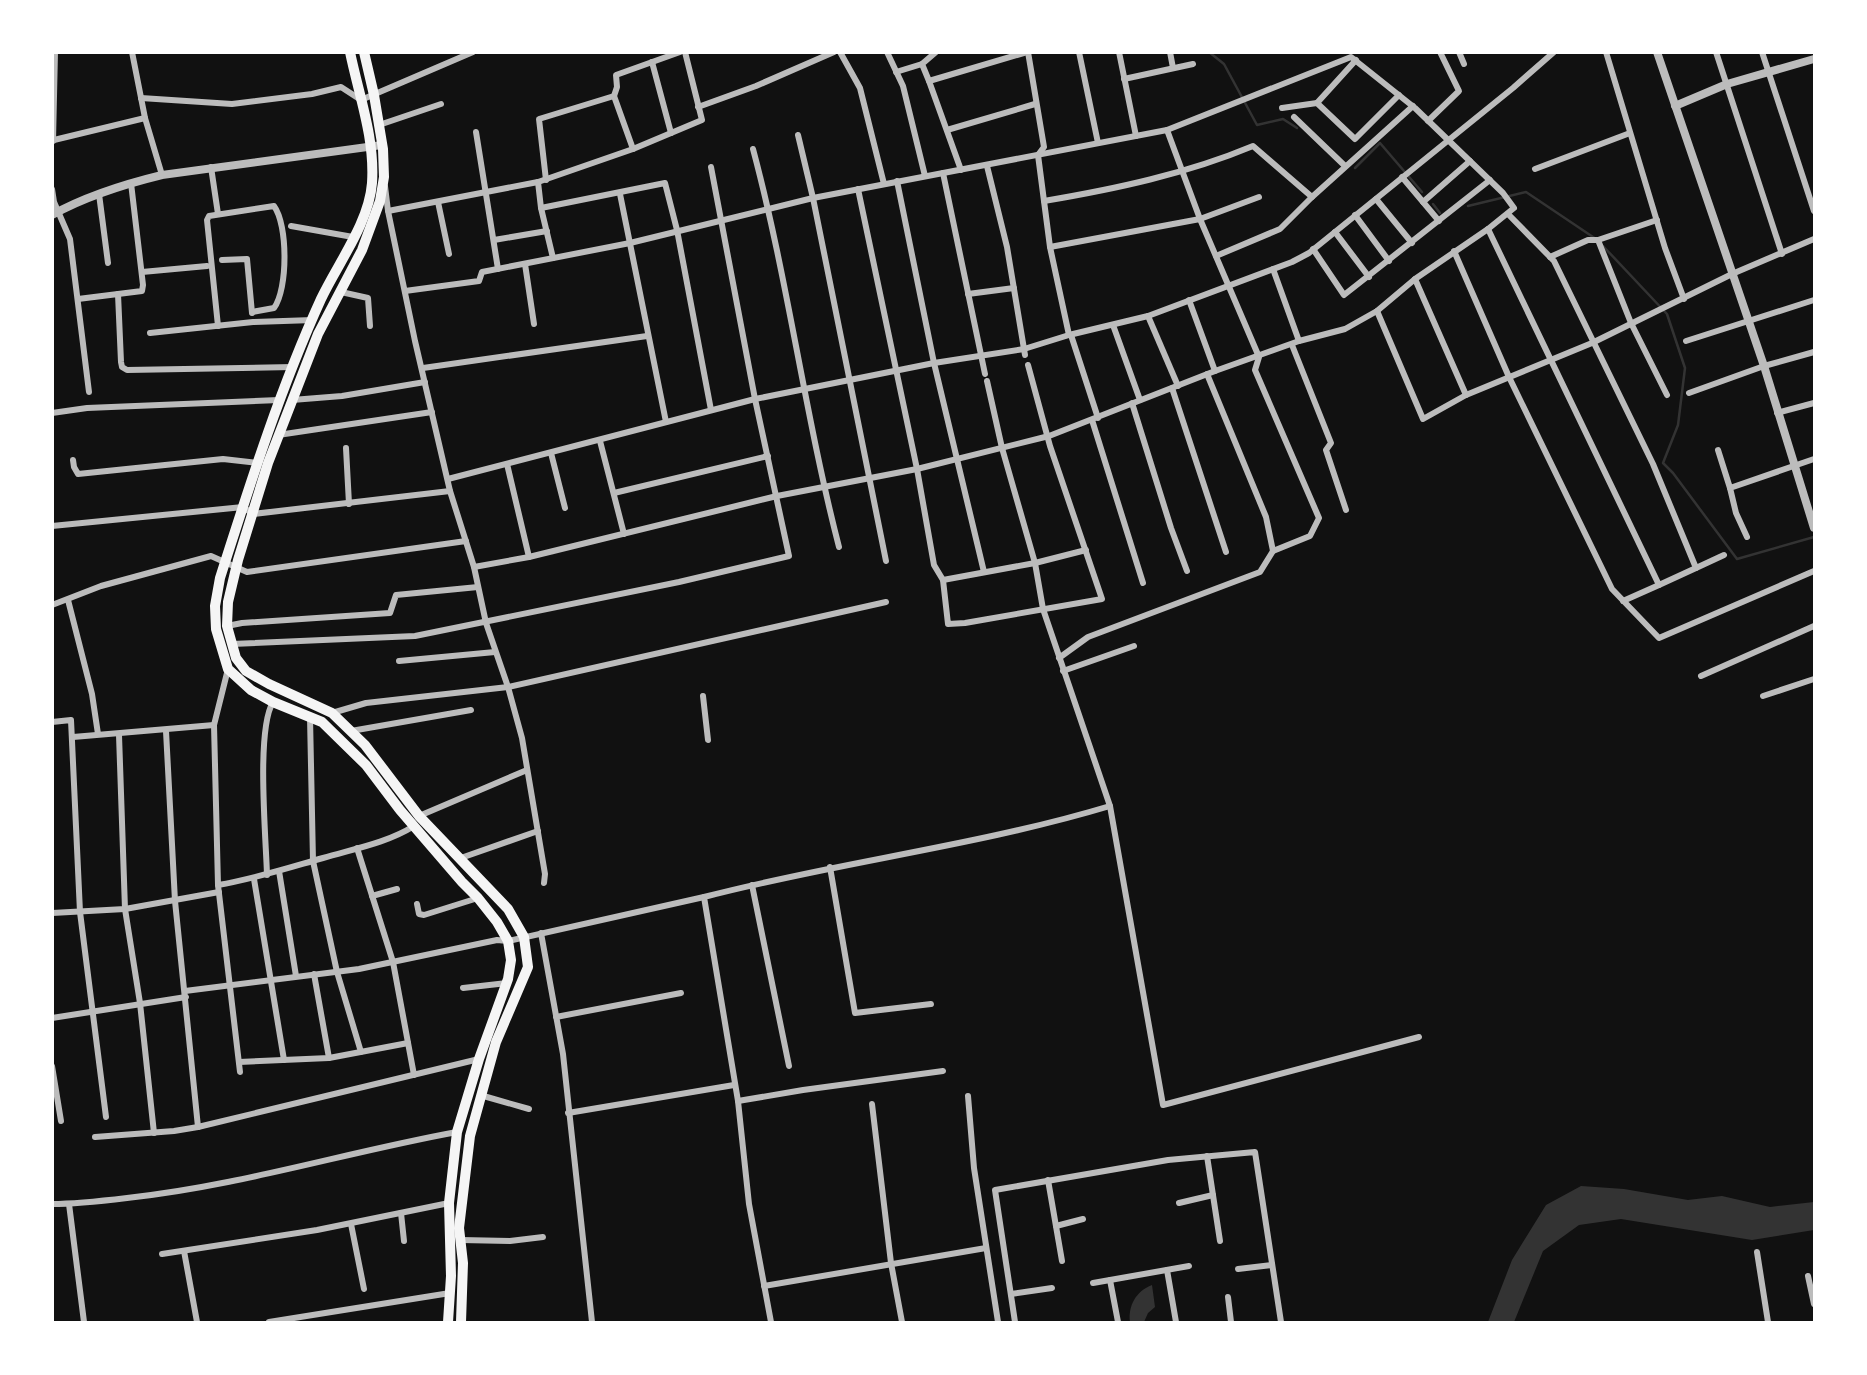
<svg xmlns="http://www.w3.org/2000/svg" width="1867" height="1375" viewBox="0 0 1867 1375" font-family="'Golos Text',sans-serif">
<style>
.water{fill:#333}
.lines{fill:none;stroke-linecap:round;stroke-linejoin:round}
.stream{stroke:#333;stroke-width:2.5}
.minor{stroke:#bcbcbc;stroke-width:6}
.tertiary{stroke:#bcbcbc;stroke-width:8}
.primary{stroke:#f5f5f5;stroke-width:10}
</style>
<rect width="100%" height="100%" fill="#111"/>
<g class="water">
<polygon points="1581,1186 1624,1189 1688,1200 1722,1196 1770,1207 1814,1202 1814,1230 1752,1240 1621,1219 1579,1225 1543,1251 1514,1322 1488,1322 1512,1260 1546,1205"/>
<path d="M1152,1285L1155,1307L1148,1313L1144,1322H1130C1128,1306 1136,1291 1152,1285Z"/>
</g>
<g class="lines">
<g class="stream">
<polyline points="1209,52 1224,64 1257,125 1283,119 1297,128"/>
<polyline points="1355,168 1380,143 1422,192"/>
<polyline points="1433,204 1440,213"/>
<polyline points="1468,206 1526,192 1596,239"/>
<polyline points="1603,246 1667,314 1685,368 1678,425 1663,463 1673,473 1737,559 1814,537"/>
</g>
<g class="minor">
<polyline points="132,52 145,118 162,175"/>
<polyline points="840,52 860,88 884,184"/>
<polyline points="887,52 903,86 925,176"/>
<polyline points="1028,52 1044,147 1038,155 1050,247 1069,335"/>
<polyline points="1079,52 1098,143"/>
<polyline points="1119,52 1136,136"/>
<polyline points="1170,52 1173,68"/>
<polyline points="1459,52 1464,64"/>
<polyline points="1606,52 1665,248 1684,299"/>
<polyline points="1716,52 1782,254"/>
<polyline points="1762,52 1814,211"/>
<polyline points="652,62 671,133"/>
<polyline points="896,72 922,64"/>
<polyline points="1124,79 1193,64"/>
<polyline points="929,81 922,64 936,52"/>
<polyline points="614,96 633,149"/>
<polyline points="141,98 232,104 312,94 341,87 361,100 473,52"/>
<polyline points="1317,103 1356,60"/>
<polyline points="698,107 756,86 834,52"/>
<polyline points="1282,108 1317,103 1355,139 1399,95"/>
<polyline points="1294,117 1345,166"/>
<polyline points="1428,121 1459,91 1440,52"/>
<polyline points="379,125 441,104"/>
<polyline points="947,130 1035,104"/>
<polyline points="1167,130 1200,219 1259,357 1255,370 1319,518 1310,536 1273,551"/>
<polyline points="476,132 498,269"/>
<polyline points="798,135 813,198 886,561"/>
<polyline points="54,140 145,118"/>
<polyline points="53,141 55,52"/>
<path d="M753,149C788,280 805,416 839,547"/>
<polyline points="987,166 1007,247 1025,355"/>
<polyline points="211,167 218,214"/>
<polyline points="1535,169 1630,133"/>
<polyline points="961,170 929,81 1027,52"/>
<polyline points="943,173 985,374"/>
<polyline points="1402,177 1439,221"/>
<polyline points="546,180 539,119 614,96 617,87 616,75 680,52"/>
<polyline points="897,181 934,363 984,572"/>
<polyline points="538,182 541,208 553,258"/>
<polyline points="385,186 388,211 415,341 450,491 474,567 486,623 508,687 522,738 545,874 544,883"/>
<polyline points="52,189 54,202 70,239 89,392"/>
<polyline points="858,189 917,469 934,565 943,580 1035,563 1086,550"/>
<polyline points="99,194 108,263"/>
<polyline points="620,194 666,422"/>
<polyline points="1376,199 1412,243"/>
<path d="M1044,201C1115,189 1186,174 1253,146L1312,197L1413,106"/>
<polyline points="438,202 449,254"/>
<polyline points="1423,202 1470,161"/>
<polyline points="541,208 665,183 677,230 711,410"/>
<polyline points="388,211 538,182 633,149 702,120 685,52"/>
<polyline points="1508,214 1554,261 1653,464 1696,568 1724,555"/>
<polyline points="1355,215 1389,261"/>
<polyline points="291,226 353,237"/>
<polyline points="1488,229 1659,585 1696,568"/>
<polyline points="1335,232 1369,277"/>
<polyline points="494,240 547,231"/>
<polyline points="1598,240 1631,323 1667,395"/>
<polyline points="1050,247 1200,219 1259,197"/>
<polyline points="1313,249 1344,295 1490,180"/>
<polyline points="1454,251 1509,377 1612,589 1659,638 1814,571"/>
<polyline points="1216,256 1280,229 1312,197"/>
<polyline points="1550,257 1588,240 1598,240 1657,220"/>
<polyline points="222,260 247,259 252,313"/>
<polyline points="525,264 534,324"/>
<polyline points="1273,269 1299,341"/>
<polyline points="142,272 207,266"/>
<polyline points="1415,279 1466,395"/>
<polyline points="405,291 479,281 482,272 630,243 813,198 1167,130 1351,57 1415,108 1503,193 1514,208 1488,229 1415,279 1377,311 1345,329 1299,341 1215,371 1049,436 917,469 777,496 529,557 474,567"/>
<polyline points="341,292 368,298 370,326"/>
<polyline points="118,294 142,291 143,285 131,183"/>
<polyline points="968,294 1014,288"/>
<polyline points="78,299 118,294 121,362 122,367 127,370 293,367"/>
<polyline points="1189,300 1215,371"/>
<polyline points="1377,311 1423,419 1466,395 1592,343 1732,274 1814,239"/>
<polyline points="1148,316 1178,386"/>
<polyline points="1113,325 1140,400"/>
<path d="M218,326L207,220L209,216L274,206C288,225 288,289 274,308L252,312"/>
<polyline points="150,333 253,322 313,320"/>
<polyline points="1071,335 1098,418"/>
<polyline points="1686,341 1814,300"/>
<polyline points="1292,345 1331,443 1326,450 1346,510"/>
<polyline points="423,368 647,336"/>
<polyline points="987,381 1002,448 1035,563 1043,609 1110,806"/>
<polyline points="1172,388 1226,552"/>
<polyline points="1689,393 1764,366 1814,352"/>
<polyline points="292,400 342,396 425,382"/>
<polyline points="1132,403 1171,528 1187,571"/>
<polyline points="52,413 87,408 279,400"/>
<polyline points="1777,413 1814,403"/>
<polyline points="1092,420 1143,583"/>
<polyline points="278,435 432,412"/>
<polyline points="600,441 624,534"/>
<polyline points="346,448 349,504"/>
<polyline points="1718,450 1730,488"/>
<polyline points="551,453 565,508"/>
<polyline points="73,460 74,467 78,474 223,459 258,463"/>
<polyline points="507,464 529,557"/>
<polyline points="448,479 755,399 934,363 1024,349 1069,335 1148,316 1292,262 1309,253 1513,88 1554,52"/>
<polyline points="614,493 768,456"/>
<polyline points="52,526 243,507 253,514 450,491"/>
<polyline points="1747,537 1736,513 1730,488 1814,459"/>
<polyline points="943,580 948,624 965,623 1102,599 1050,446 1028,365"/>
<polyline points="68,600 92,694 98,734"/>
<polyline points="1623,601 1659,585"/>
<polyline points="52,605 101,586 211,556 247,572 466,541"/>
<polyline points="227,626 242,623 390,613 396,595 478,587"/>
<polyline points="232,644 415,636 679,582 789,556 755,399 711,167"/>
<polyline points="1059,658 1088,637 1260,572 1273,551 1266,517 1207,374"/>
<polyline points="399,661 495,652"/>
<polyline points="228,669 214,725 218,885 240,1072"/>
<polyline points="1063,671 1134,646"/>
<polyline points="1701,676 1814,626"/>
<polyline points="703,696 708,740"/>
<polyline points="1763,696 1814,679"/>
<polyline points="332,713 366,703 508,687 886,602"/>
<polyline points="310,717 313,861 337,972 361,1052"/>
<polyline points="52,722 71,720 80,912 106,1117"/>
<polyline points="166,731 175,901 198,1127"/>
<polyline points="351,731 471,710"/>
<polyline points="119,735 125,909 140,1003 154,1133"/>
<polyline points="73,737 214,725"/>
<polyline points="419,816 527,770"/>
<polyline points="357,848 393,962 414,1075"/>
<polyline points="458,859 538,831"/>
<polyline points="830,867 855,1013 931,1004"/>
<polyline points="279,871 296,976"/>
<path d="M267,875C266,838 256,730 273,702"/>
<polyline points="254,879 284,1060"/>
<path d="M218,885C254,879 288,868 323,858C353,849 387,843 414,826"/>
<polyline points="752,885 789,1066"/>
<polyline points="372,896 397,889"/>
<polyline points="417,904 419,914 424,915 478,898"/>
<polyline points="52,913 125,909 219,892"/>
<polyline points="541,933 563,1054 592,1322"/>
<polyline points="314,974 329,1058"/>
<polyline points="463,988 507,983"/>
<polyline points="185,991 359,969 497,940 508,941 704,897"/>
<polyline points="556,1017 681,993"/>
<polyline points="52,1018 186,997"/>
<polyline points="239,1062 329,1058 408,1043"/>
<polyline points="52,1066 61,1121"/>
<polyline points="480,1095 529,1109"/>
<polyline points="968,1096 974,1168 998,1322"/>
<polyline points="738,1101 803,1090 943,1071"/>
<polyline points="872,1104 891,1263 902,1322"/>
<polyline points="568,1113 734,1085"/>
<polyline points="95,1137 174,1131 198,1127 479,1059"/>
<polyline points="1207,1156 1220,1241"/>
<polyline points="1048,1180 1062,1261"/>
<polyline points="1179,1203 1213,1195"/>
<path d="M52,1204C77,1204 102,1201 127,1198C239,1186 347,1152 457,1132"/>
<polyline points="69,1204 84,1322"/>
<polyline points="401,1213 404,1241"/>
<polyline points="351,1224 364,1289"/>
<polyline points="1056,1226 1083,1219"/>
<polyline points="461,1240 510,1241 543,1237"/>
<polyline points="184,1251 197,1322"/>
<polyline points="1757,1252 1768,1322"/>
<polyline points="162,1254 317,1230 449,1203"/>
<polyline points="1238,1269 1272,1265"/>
<polyline points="1167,1270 1176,1322"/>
<polyline points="1808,1276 1814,1304"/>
<polyline points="1093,1283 1110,1280"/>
<polyline points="764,1286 986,1248"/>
<polyline points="1011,1294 1052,1288"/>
<polyline points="1228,1297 1231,1322"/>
<polyline points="269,1322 450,1293"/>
<path d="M771,1322L749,1204L738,1101L704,897C838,862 977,846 1110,806L1163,1105L1419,1037"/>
<polyline points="1015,1322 995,1190 1168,1160 1255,1152 1281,1322"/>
<polyline points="1118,1322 1110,1280 1189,1266"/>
</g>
<g class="tertiary">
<polyline points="1657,52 1764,366 1814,528"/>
<polyline points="1675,106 1727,84 1814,59"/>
<path d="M52,215C86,196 125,184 162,175L382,145"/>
</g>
<g class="primary">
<path d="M350,52C359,96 375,138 372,183C369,223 338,263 321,299C280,389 250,484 220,578L215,606L216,629L228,669L251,690L273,702L322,722L366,765L400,810L462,882L478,898L497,922L508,941L511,960L508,979L479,1059L457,1132L449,1203L451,1276L448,1322"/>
<polyline points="364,52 374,95 383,149 384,177 380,201 362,250 318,334 268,463 238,560 228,602 227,626 236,658 246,671 269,684 332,713 365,745 419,816 508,909 524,937 528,967 496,1042 470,1136 459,1228 463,1263 461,1322"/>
</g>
</g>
<rect width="1867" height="1375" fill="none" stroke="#ffffff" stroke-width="108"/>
</svg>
